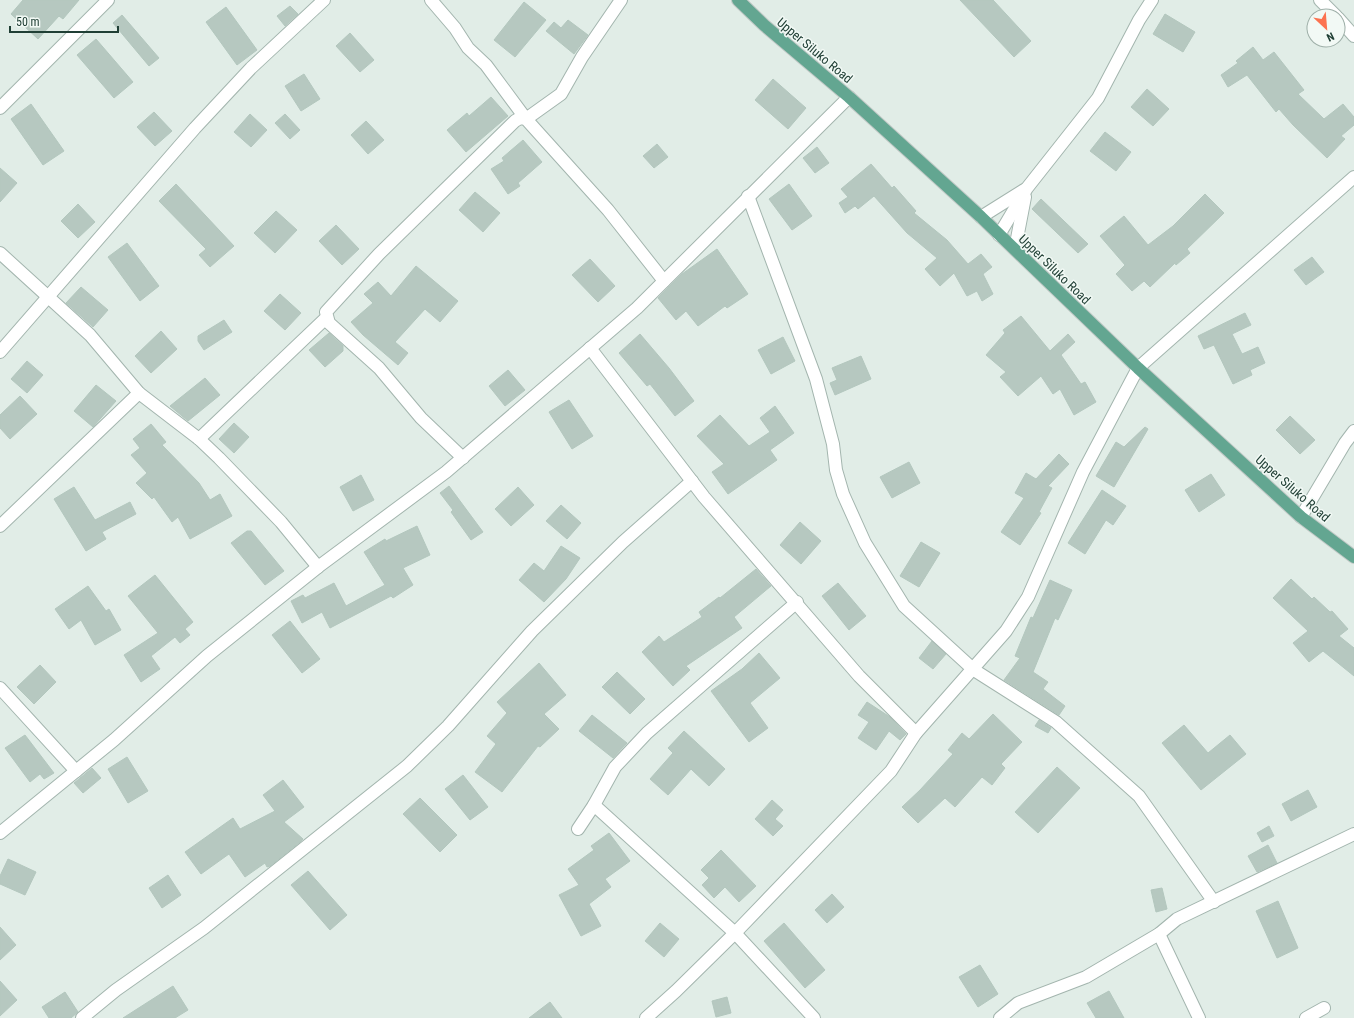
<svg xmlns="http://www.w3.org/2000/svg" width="1354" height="1018" viewBox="0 0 1354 1018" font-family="'Roboto Condensed',sans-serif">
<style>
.building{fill:#b6c8c0;stroke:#b3c7be}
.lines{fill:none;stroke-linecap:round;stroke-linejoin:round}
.minor-casing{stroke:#a3b5ae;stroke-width:14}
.major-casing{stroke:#c1c9c6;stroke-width:14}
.minor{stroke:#fff;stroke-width:12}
.major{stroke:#63a691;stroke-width:12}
.labels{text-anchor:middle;stroke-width:3;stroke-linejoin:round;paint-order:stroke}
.street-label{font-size:13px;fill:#203f35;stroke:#f2f9f5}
</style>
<rect width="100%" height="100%" fill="#e1ede7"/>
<g class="building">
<polygon points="23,0 79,0 63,19 59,16 38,39 11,14"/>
<polygon points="960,0 993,0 1031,41 1014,57"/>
<polygon points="524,2 546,20 515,57 494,40"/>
<polygon points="290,6 298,14 285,26 277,16"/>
<polygon points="226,7 257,50 237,65 206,22"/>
<polygon points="1165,14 1195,32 1183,52 1153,34"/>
<polygon points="122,15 159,58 149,66 113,23"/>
<polygon points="568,20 588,35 574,54 546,31 554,22 561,28"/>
<polygon points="350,33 374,60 360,72 336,46"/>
<polygon points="96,39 133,82 114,98 77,55"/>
<polygon points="1253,47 1263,60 1274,52 1304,90 1298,94 1324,119 1343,104 1354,117 1354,125 1341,136 1345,139 1327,158 1293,125 1279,109 1276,112 1247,75 1228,87 1221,75 1238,63 1236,61"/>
<polygon points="304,74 320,99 301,111 285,86"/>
<polygon points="773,79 806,108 788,129 755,100"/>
<polygon points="1147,89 1169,109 1153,126 1131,107"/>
<polygon points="491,97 508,116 466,152 447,130 467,113 469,116"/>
<polygon points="31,104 64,151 43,165 11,119"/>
<polygon points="154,112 172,131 155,146 137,127"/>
<polygon points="250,114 267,130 251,147 234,132"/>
<polygon points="285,114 300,130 290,139 275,123"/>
<polygon points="366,121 384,140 368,154 351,135"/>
<polygon points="1105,132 1131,152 1116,171 1090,151"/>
<polygon points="523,140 542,162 518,183 520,186 508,194 491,169 504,161 502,158"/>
<polygon points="657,144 668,157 654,168 643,156"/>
<polygon points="817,147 829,163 815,173 803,158"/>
<polygon points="871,164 892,188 894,186 916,211 914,213 947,240 968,264 981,254 992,267 983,274 993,294 982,301 977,291 967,296 954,273 940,286 925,269 937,258 907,233 874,196 858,209 855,206 845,213 839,203 848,197 841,189"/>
<polygon points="0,168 17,183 0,202"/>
<polygon points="176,184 234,246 210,267 199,255 206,249 159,201"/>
<polygon points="789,184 812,216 792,230 769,199"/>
<polygon points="475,192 500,213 483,232 459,210"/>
<polygon points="1205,194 1224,213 1187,249 1190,253 1176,265 1175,263 1150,287 1144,281 1132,291 1116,274 1125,265 1100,236 1124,216 1148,245 1173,226"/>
<polygon points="1041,199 1088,244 1078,253 1032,209"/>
<polygon points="78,204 95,222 78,238 61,221"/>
<polygon points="276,211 297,230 275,253 254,233"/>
<polygon points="336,225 359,249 342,265 319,241"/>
<polygon points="127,243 159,286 140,301 108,257"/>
<polygon points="717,249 748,294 727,308 725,306 698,326 686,311 676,320 658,298 682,274"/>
<polygon points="1312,257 1324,272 1306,285 1294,270"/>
<polygon points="590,259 615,286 598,302 572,275"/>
<polygon points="416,266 458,301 440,322 425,309 395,342 408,353 398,365 363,335 351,322 373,303 364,294 378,282 391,296"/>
<polygon points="81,287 108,310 93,327 66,303"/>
<polygon points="280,294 301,313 285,330 264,311"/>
<polygon points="1245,313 1251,325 1232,334 1242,354 1258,347 1265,363 1250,370 1252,375 1233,384 1214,345 1204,349 1198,336"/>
<polygon points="1021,316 1050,351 1068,334 1075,342 1061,355 1081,384 1085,382 1096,402 1074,415 1060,389 1053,394 1041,376 1018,396 1000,377 1006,372 986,355 1005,333 1003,330"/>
<polygon points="224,320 232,332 204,350 198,341 198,336"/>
<polygon points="161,331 177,349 151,373 135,356"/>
<polygon points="329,333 343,346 343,351 325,367 309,350"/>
<polygon points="640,334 669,368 694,401 675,416 650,384 647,386 619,353"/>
<polygon points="783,337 795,361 771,374 758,350"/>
<polygon points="861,356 871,379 835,395 830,383 837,380 832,368"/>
<polygon points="27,361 43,375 27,393 11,379"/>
<polygon points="508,370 525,390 505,406 489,386"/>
<polygon points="205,378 220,395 188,421 170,406"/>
<polygon points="96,385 116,401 93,427 74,411"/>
<polygon points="20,396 37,414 10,439 0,428 0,415"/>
<polygon points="569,400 593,436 572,449 549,412"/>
<polygon points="775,406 794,433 770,450 777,460 728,494 712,472 724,464 697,436 720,415 749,446 770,432 760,418"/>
<polygon points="1290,416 1315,440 1300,454 1276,430"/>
<polygon points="234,423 249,437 234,453 219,439"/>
<polygon points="151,424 166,442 162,445 199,483 210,500 220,494 232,516 190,539 178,517 172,522 154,497 152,499 136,483 147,473 131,455 140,448 133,439"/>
<polygon points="1145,427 1148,429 1114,487 1096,476 1116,442 1124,447"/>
<polygon points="1059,454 1069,464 1048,486 1052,488 1039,512 1041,513 1020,545 1001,532 1024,498 1015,493 1026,473 1036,479"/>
<polygon points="909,462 920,483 892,498 880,477"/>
<polygon points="1211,474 1225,495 1199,512 1185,490"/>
<polygon points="361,475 374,500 353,511 340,487"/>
<polygon points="449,486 483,532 471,540 451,512 453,510 440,493"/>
<polygon points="74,487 95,520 130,502 136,514 102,532 106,539 86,551 54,499"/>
<polygon points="518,487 534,505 511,526 495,509"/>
<polygon points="1102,490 1126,506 1113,525 1106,520 1085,554 1068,543"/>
<polygon points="561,505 581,523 567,539 546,521"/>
<polygon points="800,522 821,541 801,564 780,545"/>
<polygon points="417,526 430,555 403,568 413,585 393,598 391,596 330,628 322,612 302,623 291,601 303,595 305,598 334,583 346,606 385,585 364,552 385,539 386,541"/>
<polygon points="247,531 251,531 284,571 265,585 231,543"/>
<polygon points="921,542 940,553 919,587 900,576"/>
<polygon points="561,546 580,558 566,579 544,602 519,580 534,563 544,571"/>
<polygon points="756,569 771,586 734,617 742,628 686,666 690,670 673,686 642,652 659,636 664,642 702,617 699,612 719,597 720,598"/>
<polygon points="155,575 193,622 185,629 190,635 180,643 175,637 151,656 160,669 141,682 124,655 158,633 128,596"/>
<polygon points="1291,579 1312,599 1314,597 1330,612 1332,611 1348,629 1339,636 1354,648 1354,676 1323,651 1309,662 1293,643 1308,631 1273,598"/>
<polygon points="1050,580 1072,590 1058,620 1055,618 1033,672 1048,682 1043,689 1065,706 1059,715 1004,680 1020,658 1015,656 1031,617 1033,618"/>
<polygon points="838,583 866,616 849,630 822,596"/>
<polygon points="88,586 106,611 109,609 121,630 95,645 81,620 69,629 55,609"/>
<polygon points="290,621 320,659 302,673 272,635"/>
<polygon points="932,641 946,654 933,669 919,658"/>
<polygon points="759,653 780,678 750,703 768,728 749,742 711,691 742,669"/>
<polygon points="539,663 566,695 544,714 559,729 540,747 538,746 502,792 475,772 496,744 487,736 507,713 497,702"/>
<polygon points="40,665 56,682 34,704 17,687"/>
<polygon points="617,672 645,699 630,714 602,687"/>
<polygon points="867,702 890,717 906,734 900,740 889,731 876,750 858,738 869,722 858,715"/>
<polygon points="993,714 1022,742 1001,764 1005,768 992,785 982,777 955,807 945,798 918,823 902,807 920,790 953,754 948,750 962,733 969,739"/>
<polygon points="592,715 627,743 613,758 579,731"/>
<polygon points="1039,720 1051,728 1048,733 1035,726"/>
<polygon points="1184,725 1208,753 1230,735 1246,754 1201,790 1162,743"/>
<polygon points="684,731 725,769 709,786 691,769 668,795 650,779 673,753 668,748"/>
<polygon points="25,735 54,773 44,779 40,774 30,782 5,748"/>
<polygon points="127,757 148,791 128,803 108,769"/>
<polygon points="1057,767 1080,788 1038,833 1015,812"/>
<polygon points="92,768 101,778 83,793 74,783"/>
<polygon points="463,775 488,807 470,820 445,789"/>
<polygon points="283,780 304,807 284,822 303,839 300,842 270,866 267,867 265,863 245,877 229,854 201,874 185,852 233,818 240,829 275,811 263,795"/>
<polygon points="1308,790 1317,807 1291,821 1282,804"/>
<polygon points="420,798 457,835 440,852 403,814"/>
<polygon points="772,800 783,810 775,819 783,826 773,836 755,819"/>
<polygon points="1269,826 1274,836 1262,842 1257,833"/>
<polygon points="609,833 630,861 605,879 611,887 589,904 601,926 581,936 559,895 579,885 568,869 594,850 591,846"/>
<polygon points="1268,845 1277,863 1257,872 1248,856"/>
<polygon points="721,850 756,886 739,902 725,887 714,898 702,885 709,878 701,870"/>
<polygon points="8,859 36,872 25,895 0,884 0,876"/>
<polygon points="308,871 347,915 330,930 291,885"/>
<polygon points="168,875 181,895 162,908 149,888"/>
<polygon points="1162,888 1167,909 1156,912 1151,890"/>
<polygon points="832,894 844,907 827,923 815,910"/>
<polygon points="1278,901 1298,948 1277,958 1256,911"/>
<polygon points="660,923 679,939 664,957 645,941"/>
<polygon points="784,923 825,970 805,988 764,941"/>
<polygon points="0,927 16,945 0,960"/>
<polygon points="980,965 998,994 978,1007 959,977"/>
<polygon points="0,981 17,1000 0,1016"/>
<polygon points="173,986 188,1010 175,1018 123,1018"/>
<polygon points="1109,991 1124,1018 1096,1018 1087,1003"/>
<polygon points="65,992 78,1012 71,1018 49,1018 42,1007"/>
<polygon points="727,997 731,1013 716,1017 712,1001"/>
<polygon points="550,1002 562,1018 529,1018"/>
</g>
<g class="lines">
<defs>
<g id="minor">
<polyline points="431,0 455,28 468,48 486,65 526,119 561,94 582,57 621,0"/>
<polyline points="1320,0 1336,16"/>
<polyline points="1338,18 1354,36"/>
<polyline points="0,108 108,0"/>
<polyline points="748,196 816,379 833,444 836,470 843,494 865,543 904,606 974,670 1056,722 1139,796 1214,902"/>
<polyline points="981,217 1024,190"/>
<polyline points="999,235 1027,188 1098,98 1139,20 1152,0"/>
<polyline points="1015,249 1025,197"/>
<polyline points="0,253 90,335 139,393 199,439 219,458 281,522 318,567"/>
<polyline points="590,348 704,497 859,676 916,733"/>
<polyline points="0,352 195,128 251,68 324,0"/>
<polyline points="199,439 326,318"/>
<polyline points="463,458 421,418 379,368 329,323 326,312 379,254 515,121 520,118 526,119 608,210 664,281"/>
<polyline points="1301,517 1345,443 1354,431"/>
<polyline points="0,526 139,393"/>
<polyline points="0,688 76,771"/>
<polyline points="594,805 735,933 814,1018"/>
<polyline points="578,829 594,805 615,767 647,733 797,602"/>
<polyline points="0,833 114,740 207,656 318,567 446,472 637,308 849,97"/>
<polyline points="1159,934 1199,1018"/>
<polyline points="82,1018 116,990 204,928 407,766 448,726 532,631 623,542 692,481"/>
<polyline points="646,1018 676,991 735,933 891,771 916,733 1006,631 1028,597 1083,472 1138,368 1354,177"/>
<polyline points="1000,1018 1018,1003 1086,977 1159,934 1177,919 1354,834"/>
<polyline points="1306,1018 1324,1008"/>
</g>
<polyline id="major" points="738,0 764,25 849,97 981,217 1138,368 1301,517 1354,557"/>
</defs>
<use href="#minor" class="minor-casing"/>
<use href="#major" class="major-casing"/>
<use href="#minor" class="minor"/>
<use href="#major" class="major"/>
</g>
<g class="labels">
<g class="street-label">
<text transform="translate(815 50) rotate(40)" y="5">Upper Siluko Road</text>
<text transform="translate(1055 269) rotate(44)" y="5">Upper Siluko Road</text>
<text transform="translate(1293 488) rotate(41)" y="5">Upper Siluko Road</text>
</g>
</g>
<g transform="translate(1326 28) rotate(154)"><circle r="19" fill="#f2f9f5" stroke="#9eafa8"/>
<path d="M0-3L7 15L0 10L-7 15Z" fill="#fc7250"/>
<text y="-6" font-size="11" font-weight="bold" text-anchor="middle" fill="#203f35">N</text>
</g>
<path d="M10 26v6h108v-6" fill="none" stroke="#203f35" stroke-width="2"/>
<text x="16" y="26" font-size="12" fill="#203f35" stroke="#f2f9f5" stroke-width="3" paint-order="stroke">50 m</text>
</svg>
